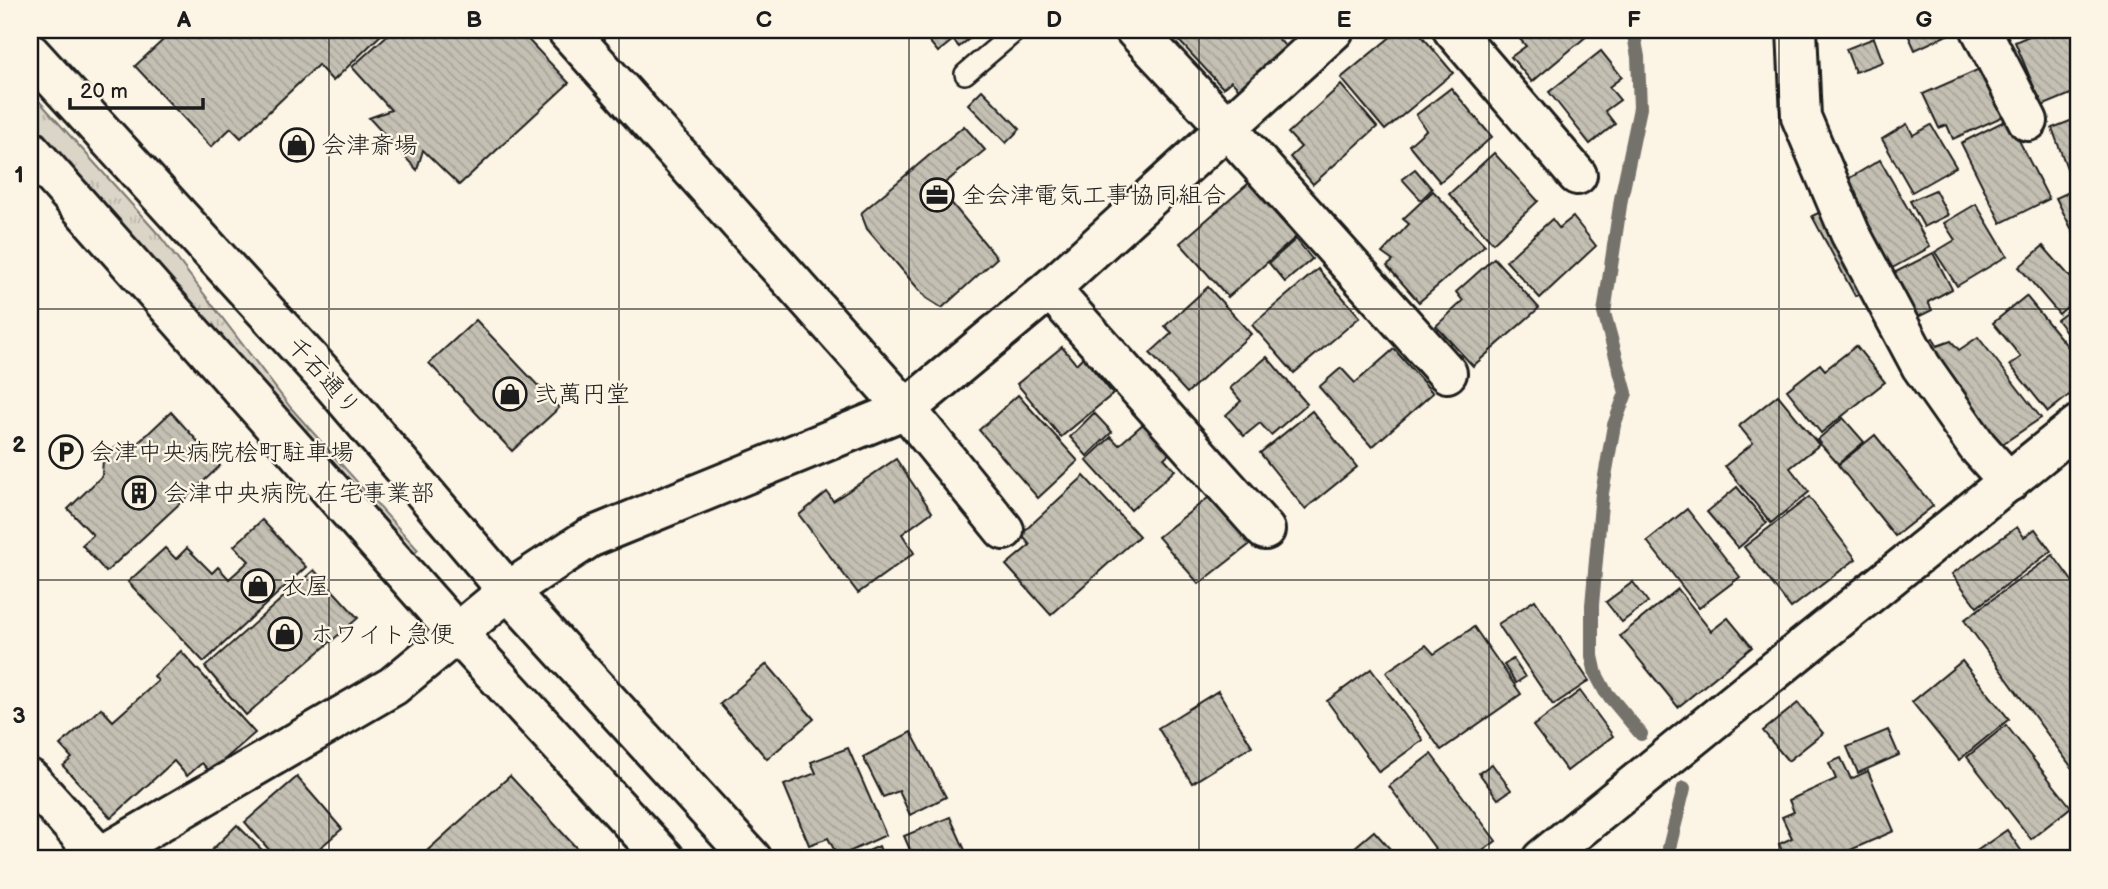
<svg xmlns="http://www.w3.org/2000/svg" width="2108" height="889" viewBox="0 0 2108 889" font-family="'Balsamiq Sans','Klee One',sans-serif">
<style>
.grass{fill:url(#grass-tufts);stroke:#7c7872;stroke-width:2}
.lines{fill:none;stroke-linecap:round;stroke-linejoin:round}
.stream{stroke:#75726c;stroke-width:14}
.building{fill:url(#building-back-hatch);stroke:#1c1c1c;stroke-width:2}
.lane-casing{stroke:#1c1c1c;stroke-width:24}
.street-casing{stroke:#1c1c1c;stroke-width:44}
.primary-casing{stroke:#1c1c1c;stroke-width:44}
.lane{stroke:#fcf5e5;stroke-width:19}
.street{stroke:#fcf5e5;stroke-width:38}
.primary{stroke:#fcf5e5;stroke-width:38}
.grid{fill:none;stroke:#1c1c1c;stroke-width:2;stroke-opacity:0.55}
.labels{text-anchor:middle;stroke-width:5;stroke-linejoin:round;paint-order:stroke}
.poi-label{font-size:24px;fill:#1c1c1c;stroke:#fcf5e5;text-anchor:start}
.street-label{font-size:24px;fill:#1c1c1c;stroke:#fcf5e5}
.neatline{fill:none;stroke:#1c1c1c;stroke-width:2.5}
.grid-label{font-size:23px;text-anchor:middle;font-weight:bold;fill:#1c1c1c}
</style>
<defs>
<pattern id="grass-tufts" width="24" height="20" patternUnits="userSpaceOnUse" patternTransform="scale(1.75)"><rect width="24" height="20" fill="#dbd5c8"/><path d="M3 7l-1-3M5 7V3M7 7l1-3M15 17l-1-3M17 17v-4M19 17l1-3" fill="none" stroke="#bbb6ab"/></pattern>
<pattern id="building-back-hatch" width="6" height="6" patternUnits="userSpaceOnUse" patternTransform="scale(1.75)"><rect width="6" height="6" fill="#c4c0b3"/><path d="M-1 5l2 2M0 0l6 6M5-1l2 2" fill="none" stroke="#a8a499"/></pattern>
</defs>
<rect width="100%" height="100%" fill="#fcf5e5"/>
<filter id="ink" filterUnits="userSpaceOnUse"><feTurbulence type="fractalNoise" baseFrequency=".0143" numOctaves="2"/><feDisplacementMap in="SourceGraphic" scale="14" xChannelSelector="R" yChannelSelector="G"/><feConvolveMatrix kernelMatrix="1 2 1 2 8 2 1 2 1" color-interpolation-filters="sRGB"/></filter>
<g filter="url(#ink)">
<polygon class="grass" points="30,91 159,235 291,408 418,550 415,553 30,126"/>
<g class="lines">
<g class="stream">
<polyline points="1633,30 1638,57 1640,108 1621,199 1604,313 1626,393 1614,425 1602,493 1592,605 1592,656 1596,674 1605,691 1641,734"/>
<polyline points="1672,859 1669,848 1684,788"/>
</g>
</g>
<g class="building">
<polygon points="174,30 386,30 333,81 318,65 241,138 231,128 211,147 135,66"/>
<polygon points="393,30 519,30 569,83 459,185 423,150 417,170 369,118 391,110 352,67"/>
<polygon points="920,30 980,30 959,47 953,40 938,52"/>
<polygon points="1169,30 1276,30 1273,33 1287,48 1241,91 1231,81 1223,88"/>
<polygon points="1399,30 1417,30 1453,73 1385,130 1341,78"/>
<polygon points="1512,30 1594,30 1532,82 1511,57 1526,46"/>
<polygon points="1906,30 1958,30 1915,50"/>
<polygon points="2043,30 2078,30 2078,91 2042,106 2015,42"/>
<polygon points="1874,38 1883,62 1855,72 1846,49"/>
<polygon points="1601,51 1622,77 1609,87 1620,100 1605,111 1615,124 1590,144 1549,92"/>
<polygon points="1984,67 2006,115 1953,139 1947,125 1939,128 1923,94"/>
<polygon points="1341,85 1377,127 1313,184 1290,157 1301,147 1288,133"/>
<polygon points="1451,88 1492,137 1440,182 1409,145 1426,130 1416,115"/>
<polygon points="982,90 1020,129 1006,143 968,104"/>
<polygon points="2078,118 2078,167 2068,171 2052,128"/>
<polygon points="2008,119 2049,199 2001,223 1961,143"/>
<polygon points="1907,124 1913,135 1931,125 1956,167 1912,192 1882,139"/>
<polygon points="964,126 985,150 939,188 997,258 942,308 926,298 867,229 861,213"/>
<polygon points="1494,153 1538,201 1493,243 1449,194"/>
<polygon points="1880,160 1930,247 1887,271 1838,185"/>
<polygon points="1415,169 1432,189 1421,200 1402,179"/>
<polygon points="1249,183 1296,237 1228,297 1180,243"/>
<polygon points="2078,188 2078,242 2056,198"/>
<polygon points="1935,190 1948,215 1924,227 1910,201"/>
<polygon points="1433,191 1485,245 1419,302 1387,266 1393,261 1382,253 1409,224 1403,219"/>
<polygon points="1976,204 2007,256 1957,286 1935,252 1955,240 1944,223"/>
<polygon points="1829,208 1871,288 1855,296 1812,216"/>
<polygon points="1573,217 1596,246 1540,298 1506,261 1552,219 1559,228"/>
<polygon points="1296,239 1312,259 1285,282 1269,263"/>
<polygon points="2043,246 2078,286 2078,297 2059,314 2019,267"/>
<polygon points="1933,253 1952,289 1928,302 1932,310 1910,321 1886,277"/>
<polygon points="1494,258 1539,308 1473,366 1436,326 1463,301 1456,292"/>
<polygon points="1318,269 1360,317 1294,373 1252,325"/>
<polygon points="1208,287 1251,334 1187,393 1150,353 1172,333 1165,326"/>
<polygon points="2026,296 2078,359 2078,388 2048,412 2010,365 2021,357 1993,323"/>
<polygon points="2078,304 2078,347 2057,320"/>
<polygon points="476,320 559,408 512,451 429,363"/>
<polygon points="1978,337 2041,418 1992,451 1921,347 1933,338 1937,346 1951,341 1959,350"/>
<polygon points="1856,346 1885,382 1821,433 1787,390 1820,364 1825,370"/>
<polygon points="1062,347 1076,364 1083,357 1113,394 1061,437 1017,384"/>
<polygon points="1394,349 1433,393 1372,447 1319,387 1341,368 1355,383"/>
<polygon points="1267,357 1307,404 1271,435 1260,423 1244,436 1226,415 1241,401 1230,388"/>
<polygon points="1018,395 1078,461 1038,498 979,430"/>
<polygon points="1778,395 1819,445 1790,468 1809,492 1771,523 1725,466 1753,443 1739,426"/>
<polygon points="1312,411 1357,467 1305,509 1260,453"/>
<polygon points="171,412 220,466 106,572 82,545 93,535 68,509 102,476 103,459 120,443 137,444"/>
<polygon points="1094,413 1112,432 1087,456 1070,437"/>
<polygon points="1843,418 1864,442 1838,464 1817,440"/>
<polygon points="1143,424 1170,453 1164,458 1175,470 1131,510 1086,460 1111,437 1119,445"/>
<polygon points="1875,435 1933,506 1895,536 1838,465"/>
<polygon points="896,459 932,512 902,534 914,553 858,593 799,515 827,492 833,501"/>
<polygon points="1084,476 1139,536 1051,615 1006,565 1030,545 1021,534"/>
<polygon points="1737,487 1767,523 1738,548 1707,512"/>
<polygon points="1213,494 1254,541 1199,584 1158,537"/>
<polygon points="1809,497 1856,559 1791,608 1744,547"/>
<polygon points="1687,509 1740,577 1699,608 1647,541"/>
<polygon points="262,520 306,567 204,662 128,582 165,548 176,559 187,548 212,573 218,567 229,579 249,561 234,546"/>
<polygon points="2017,527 2024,537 2035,529 2051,551 1977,607 1952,574"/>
<polygon points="2053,555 2078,589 2078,776 1964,620"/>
<polygon points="314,570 358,618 246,715 205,667"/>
<polygon points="1633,582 1648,602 1622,622 1606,602"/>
<polygon points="1678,589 1711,631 1728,618 1752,647 1678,707 1620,636"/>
<polygon points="1535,600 1589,681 1553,705 1498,624"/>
<polygon points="1474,627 1521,694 1441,750 1386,672 1426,645 1434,654"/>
<polygon points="181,651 255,733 210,772 202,763 187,776 174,761 111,818 63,766 72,758 60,745 101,708 113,721 158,681 154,676"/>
<polygon points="1513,659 1525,677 1516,683 1504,665"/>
<polygon points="1962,661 2009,719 1959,760 1912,702"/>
<polygon points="767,664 814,719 767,759 720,704"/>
<polygon points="1371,669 1423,740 1379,772 1327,701"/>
<polygon points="1218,691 1252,746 1192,783 1158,728"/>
<polygon points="1580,691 1613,736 1567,771 1533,726"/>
<polygon points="1798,703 1823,733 1788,761 1763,731"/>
<polygon points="2006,725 2071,807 2031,839 1967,757"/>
<polygon points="1888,730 1899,755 1858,773 1847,747"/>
<polygon points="911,732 946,797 910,815 899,791 883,797 863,757"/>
<polygon points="848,748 886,835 838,857 828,838 809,845 784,785 816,773 811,762"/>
<polygon points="1431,754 1496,841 1472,859 1443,859 1389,786"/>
<polygon points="1841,758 1851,779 1868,771 1894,831 1830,859 1785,859 1779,844 1792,838 1782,817 1794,812 1789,800 1836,779 1829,763"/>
<polygon points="1492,764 1511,790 1498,799 1479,773"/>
<polygon points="510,776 582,854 576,859 418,859"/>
<polygon points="297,777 342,829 307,859 277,859 245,822"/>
<polygon points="950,817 969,859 914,859 904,836"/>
<polygon points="237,825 271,859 214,859 208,854"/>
<polygon points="2007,830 2027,859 1965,859"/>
<polygon points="1374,831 1399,859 1341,859"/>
<polygon points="879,846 884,859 851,859"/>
</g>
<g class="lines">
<defs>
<polyline id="lane" points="965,74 1017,30"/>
<g id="street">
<polyline points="567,30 906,409 1004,530"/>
<polyline points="1135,30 1227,128 1447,373"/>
<polyline points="1453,30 1577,175"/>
<polyline points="1797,30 1801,117 1850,233 1921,366 1977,446 2009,482"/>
<polyline points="1981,30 2028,121"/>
<polyline points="1050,289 1265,530"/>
<polyline points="30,779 102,859"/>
<polyline points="96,859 393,686 508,591 589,538 906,409 1050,289 1334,30"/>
<polyline points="1542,859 2078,425"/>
</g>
<g id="primary">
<polyline points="30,53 334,386 508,591 752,859"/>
<polyline points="30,150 458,634 665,859"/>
</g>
</defs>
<use href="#lane" class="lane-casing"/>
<use href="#street" class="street-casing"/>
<use href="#primary" class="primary-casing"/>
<use href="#lane" class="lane"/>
<use href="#street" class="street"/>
<use href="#primary" class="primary"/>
</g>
</g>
<path class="grid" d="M329,30V859M619,30V859M909,30V859M1199,30V859M1489,30V859M1779,30V859M30,309H2078M30,580H2078"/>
<defs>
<symbol id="shop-ring" viewBox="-11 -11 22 22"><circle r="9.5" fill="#fcf5e5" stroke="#1c1c1c" stroke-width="1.5"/><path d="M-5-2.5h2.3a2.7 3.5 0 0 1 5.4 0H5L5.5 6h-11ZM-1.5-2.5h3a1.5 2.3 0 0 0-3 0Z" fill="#1c1c1c"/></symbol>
<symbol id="office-ring" viewBox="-11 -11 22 22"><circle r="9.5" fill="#fcf5e5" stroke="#1c1c1c" stroke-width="1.5"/><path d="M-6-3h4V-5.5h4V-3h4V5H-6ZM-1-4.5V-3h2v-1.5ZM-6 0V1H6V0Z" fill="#1c1c1c"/></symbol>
<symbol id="parking-ring" viewBox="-11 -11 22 22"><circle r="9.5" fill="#fcf5e5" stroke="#1c1c1c" stroke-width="1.5"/><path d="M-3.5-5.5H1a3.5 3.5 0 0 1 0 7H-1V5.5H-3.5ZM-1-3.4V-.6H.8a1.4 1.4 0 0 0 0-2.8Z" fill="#1c1c1c"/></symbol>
<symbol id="building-ring" viewBox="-11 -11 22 22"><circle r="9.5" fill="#fcf5e5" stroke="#1c1c1c" stroke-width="1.5"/><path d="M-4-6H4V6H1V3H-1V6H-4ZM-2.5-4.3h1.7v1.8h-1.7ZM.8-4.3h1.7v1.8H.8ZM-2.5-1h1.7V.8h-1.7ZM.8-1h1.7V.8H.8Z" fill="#1c1c1c"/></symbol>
</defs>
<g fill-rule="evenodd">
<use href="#shop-ring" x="278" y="126" width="38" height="38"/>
<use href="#office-ring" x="918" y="176" width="38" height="38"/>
<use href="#shop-ring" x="491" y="375" width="38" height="38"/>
<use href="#parking-ring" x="47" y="433" width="38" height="38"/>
<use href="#building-ring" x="120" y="474" width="38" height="38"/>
<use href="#shop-ring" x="239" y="567" width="38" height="38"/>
<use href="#shop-ring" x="266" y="615" width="38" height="38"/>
</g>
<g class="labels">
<g class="poi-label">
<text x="322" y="153">会津斎場</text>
<text x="962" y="203">全会津電気工事協同組合</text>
<text x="534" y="402">弐萬円堂</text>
<text x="90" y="460">会津中央病院桧町駐車場</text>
<text x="164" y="501">会津中央病院 在宅事業部</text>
<text x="282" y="594">衣屋</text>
<text x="310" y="642">ホワイト急便</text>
</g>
<g class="street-label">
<text transform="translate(324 376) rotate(48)" y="8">千石通り</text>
</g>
</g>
<rect width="2108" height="889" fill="none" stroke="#fcf5e5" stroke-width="77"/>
<path d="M70 98v10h133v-10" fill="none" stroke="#1c1c1c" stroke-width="3.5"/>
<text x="80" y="98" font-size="21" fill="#1c1c1c" stroke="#fcf5e5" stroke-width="5" paint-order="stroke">20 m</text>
<rect x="38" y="38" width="2032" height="812" class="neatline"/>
<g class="grid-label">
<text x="184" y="27">A</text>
<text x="474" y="27">B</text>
<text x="764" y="27">C</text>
<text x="1054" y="27">D</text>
<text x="1344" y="27">E</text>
<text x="1634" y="27">F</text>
<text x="1924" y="27">G</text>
<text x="19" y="182">1</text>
<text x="19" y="452">2</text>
<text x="19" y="723">3</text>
</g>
</svg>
